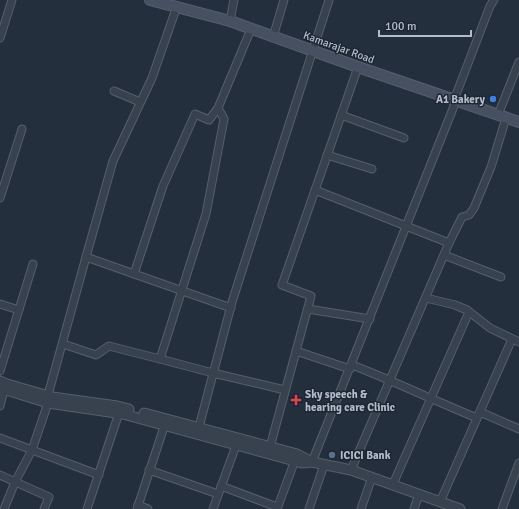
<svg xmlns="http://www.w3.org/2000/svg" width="519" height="509" viewBox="0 0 519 509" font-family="Signika,sans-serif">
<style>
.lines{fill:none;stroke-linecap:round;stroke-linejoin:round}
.minor-casing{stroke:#565f6c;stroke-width:9}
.tertiary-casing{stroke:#565f6c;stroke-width:11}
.secondary-casing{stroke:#565f6c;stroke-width:12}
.minor{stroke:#38414e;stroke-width:7}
.tertiary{stroke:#38414e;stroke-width:9}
.secondary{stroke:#465061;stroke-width:10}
.shop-dot{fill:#3f7fe0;stroke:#1d2633;stroke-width:1.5}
.health-dot{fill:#e0444e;stroke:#1d2633;stroke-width:1.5}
.service-dot{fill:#5c6f8a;stroke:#1d2633;stroke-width:1.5}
.labels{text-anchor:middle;stroke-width:3;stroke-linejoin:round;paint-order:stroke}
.street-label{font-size:11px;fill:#b4bcc9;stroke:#1d2633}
.poi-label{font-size:11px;font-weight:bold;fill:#b4bcc9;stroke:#1d2633;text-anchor:start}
</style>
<rect width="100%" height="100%" fill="#242f3e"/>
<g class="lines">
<defs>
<g id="minor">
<polyline points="230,21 234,0"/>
<polyline points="251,29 218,108 224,119 206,214 160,359 213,373 285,390"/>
<polyline points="273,37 284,0"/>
<polyline points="0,38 12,0"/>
<polyline points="114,91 140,102"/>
<polyline points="454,100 490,6 494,0"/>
<polyline points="341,115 404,138"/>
<polyline points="498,115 519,62"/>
<polyline points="327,155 372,169"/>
<polyline points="315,190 449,243 351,470"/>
<polyline points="0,198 22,129"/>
<polyline points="449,243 462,217 469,215 474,208 491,167 506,118"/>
<polyline points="444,255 501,277"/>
<polyline points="86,257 231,308"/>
<polyline points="134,274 163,186 195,114 209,120 218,108"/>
<polyline points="426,298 455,305 467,310 490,328 519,342"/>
<polyline points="0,304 19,310"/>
<polyline points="308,309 370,319"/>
<polyline points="63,344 96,355 109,346 160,359"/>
<polyline points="296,351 350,369"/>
<path d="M352,365C394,381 435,401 477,418"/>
<polyline points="0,371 33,264"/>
<polyline points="0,406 4,390"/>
<polyline points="480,412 519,429"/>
<polyline points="199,427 232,302 329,0"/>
<polyline points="0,438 99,475"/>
<polyline points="270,447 311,296 282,285 358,67"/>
<polyline points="312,462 456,101"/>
<polyline points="149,470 218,494"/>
<polyline points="0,475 49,497 44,509"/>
<polyline points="393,484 469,312"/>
<polyline points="221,486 277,507"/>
<polyline points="440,502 512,339"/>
<polyline points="138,505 148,509"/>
<polyline points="4,509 15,482 32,450 48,403 48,395 86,257 113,161 152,78 177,6"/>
<polyline points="87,509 119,413"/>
<polyline points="137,509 165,424"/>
<polyline points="213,509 238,440"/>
<polyline points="277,509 295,460"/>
<polyline points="309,509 324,465"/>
<polyline points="361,509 372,477"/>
<polyline points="414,509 419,494"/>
<polyline points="502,509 519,463"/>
</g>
<g id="tertiary">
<polyline points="0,381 7,384 52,397 117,406 129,409"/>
<polyline points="0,388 48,403 123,414 302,463 312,462 351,470 460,509"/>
<polyline points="144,413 297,454 308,460"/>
</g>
<polyline id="secondary" points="150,0 230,21 358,67 519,122"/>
</defs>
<use href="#minor" class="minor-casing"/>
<use href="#tertiary" class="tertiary-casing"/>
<use href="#secondary" class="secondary-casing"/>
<use href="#minor" class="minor"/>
<use href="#tertiary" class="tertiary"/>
<use href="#secondary" class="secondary"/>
</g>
<circle class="shop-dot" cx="493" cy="99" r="4"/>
<path class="health-dot" d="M294 394h4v4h4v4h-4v4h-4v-4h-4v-4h4z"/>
<circle class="service-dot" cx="332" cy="455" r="4"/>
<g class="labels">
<g class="street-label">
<text transform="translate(339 47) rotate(20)" y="4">Kamarajar Road</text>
</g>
<g class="poi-label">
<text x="485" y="103" text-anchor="end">A1 Bakery</text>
<text x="305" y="398">Sky speech &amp;<tspan x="305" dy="13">hearing care Clinic</tspan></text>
<text x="340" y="459">ICICI Bank</text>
</g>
</g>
<path d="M379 30v6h92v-6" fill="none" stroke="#b4bcc9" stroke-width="2"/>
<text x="385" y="30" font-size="12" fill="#b4bcc9" stroke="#1d2633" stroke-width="3" paint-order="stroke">100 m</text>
</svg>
